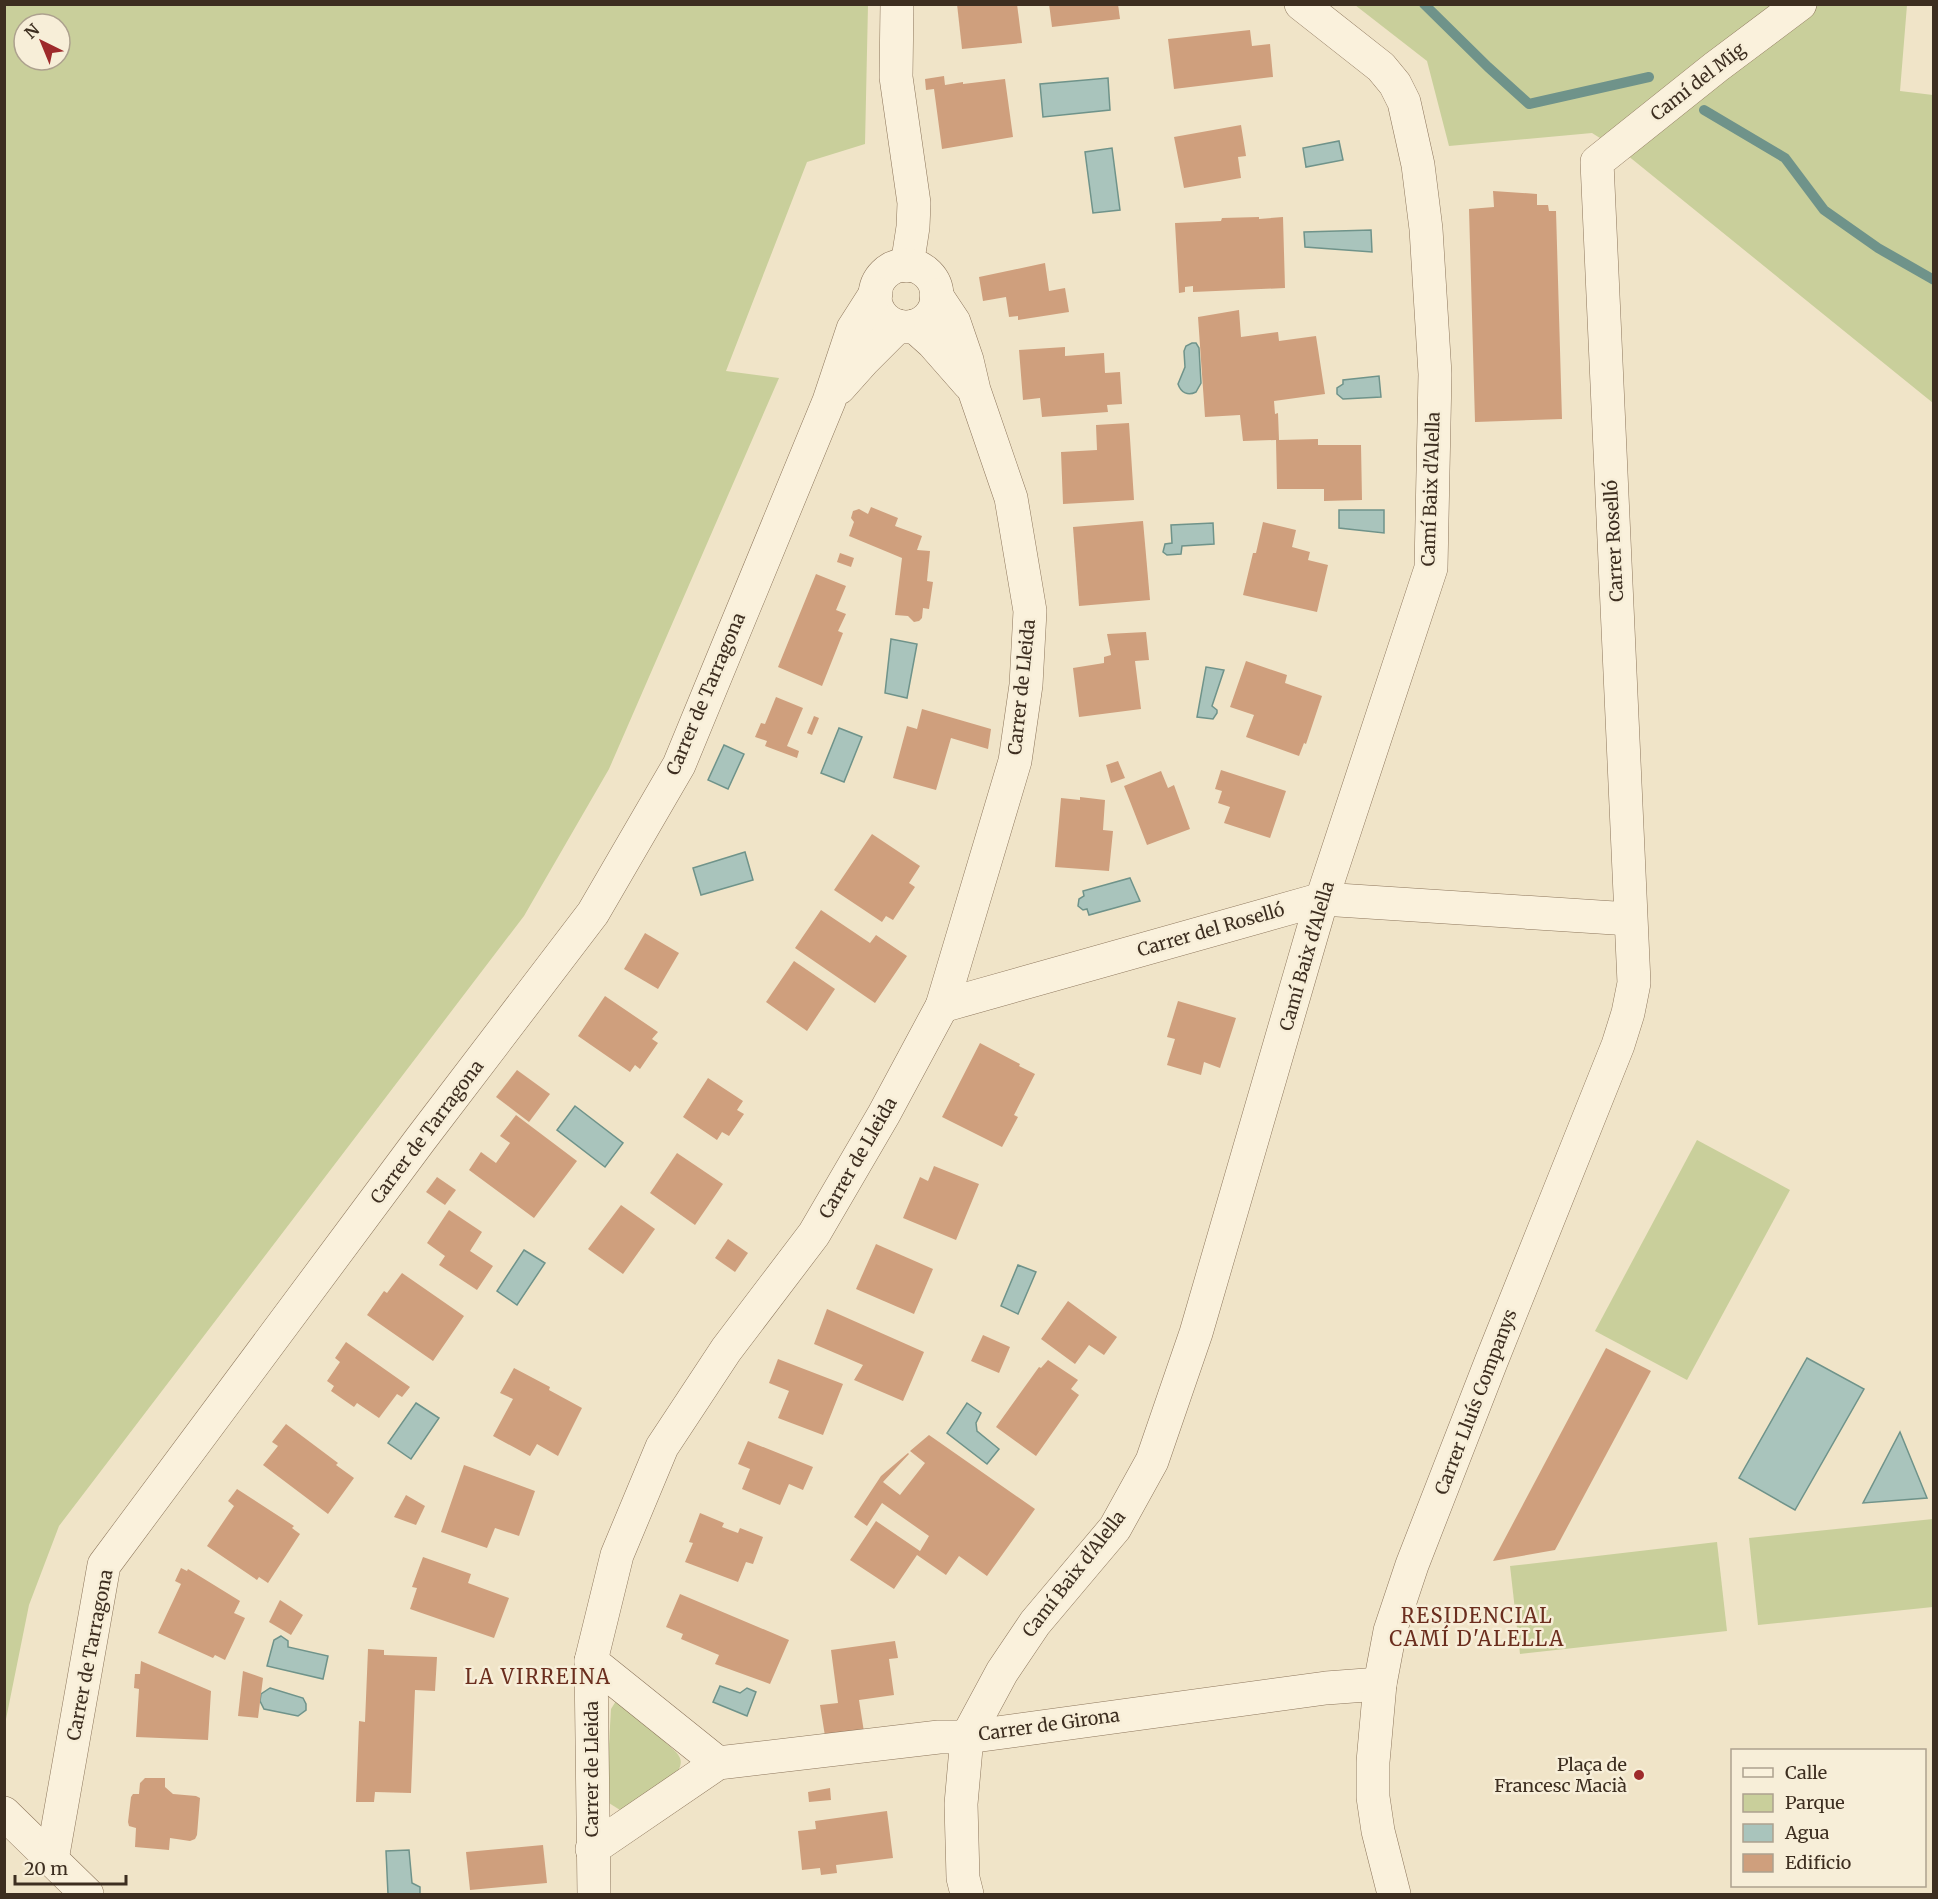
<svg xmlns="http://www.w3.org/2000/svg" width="1938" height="1899" viewBox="0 0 1938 1899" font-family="Merriweather,serif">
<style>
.green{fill:#c9cf9b;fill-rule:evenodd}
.water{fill:#a9c4bc;stroke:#6f938a;stroke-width:1.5}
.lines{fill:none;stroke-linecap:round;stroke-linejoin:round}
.stream{stroke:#6f938a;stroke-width:10}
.building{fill:#cf9f7d}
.minor-casing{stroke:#8d765c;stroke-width:34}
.minor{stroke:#faf1dc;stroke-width:33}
.poi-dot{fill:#9e2a2b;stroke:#f7eed8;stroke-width:2}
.labels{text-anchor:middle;stroke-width:5;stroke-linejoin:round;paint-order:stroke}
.street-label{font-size:18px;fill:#3d2e20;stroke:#f7eed8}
.poi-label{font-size:18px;fill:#3d2e20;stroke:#f7eed8;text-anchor:end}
.neighbourhood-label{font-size:20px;letter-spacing:1.5px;fill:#6b2e1e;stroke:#f7eed8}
</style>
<rect width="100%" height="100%" fill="#f0e4c8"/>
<g class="green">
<path d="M5,4L868,5L865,144L807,162L726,371L779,378L609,769L524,916L59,1526L29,1605L5,1724ZM24,24H60V60H24Z"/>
<polygon points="1355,5 1907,5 1900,91 1933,95 1933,403 1627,155 1592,133 1449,146 1427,61"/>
<polygon points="1697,1140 1790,1190 1687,1380 1595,1331"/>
<polygon points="1933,1519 1933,1607 1758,1625 1749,1538"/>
<polygon points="1717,1542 1727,1631 1520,1654 1510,1566"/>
<path d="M616,1701H620L676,1752C682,1759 682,1763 678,1771L626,1809L620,1810L609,1803L606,1797L611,1709Z"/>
</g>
<g class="water">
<polygon points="1108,78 1110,110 1043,117 1040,84"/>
<polygon points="1339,141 1343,160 1306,167 1303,148"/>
<polygon points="1112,148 1120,210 1093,213 1085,152"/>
<polygon points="1371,230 1372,252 1305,247 1304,232"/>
<path d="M1192,343H1196L1199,348L1201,383L1196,392C1188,396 1181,393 1178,384L1185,367L1184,351L1186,346Z"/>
<polygon points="1379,376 1381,397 1343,399 1337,394 1337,388 1343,384 1343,380"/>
<polygon points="1339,510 1384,510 1384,533 1339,528"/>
<polygon points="1213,523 1214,544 1182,546 1181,554 1167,555 1163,552 1165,544 1172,543 1171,525"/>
<polygon points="891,639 917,644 907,698 885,693"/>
<polygon points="1206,667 1224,670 1212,706 1217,710 1217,713 1213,719 1197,717"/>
<polygon points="839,728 862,737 844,782 821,773"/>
<polygon points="724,745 744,754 728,789 708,780"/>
<polygon points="745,852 753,880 701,895 693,868"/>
<polygon points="1130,878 1140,901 1089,915 1087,909 1083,910 1078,906 1079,899 1084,896 1083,891"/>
<polygon points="575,1106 623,1143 605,1167 557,1130"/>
<polygon points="524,1250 545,1263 517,1305 497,1291"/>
<polygon points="1018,1265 1036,1272 1018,1314 1001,1306"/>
<polygon points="1807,1358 1864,1389 1795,1510 1739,1478"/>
<polygon points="416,1403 439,1418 411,1459 388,1443"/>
<polygon points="967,1403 981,1413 976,1423 977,1431 999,1449 987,1464 947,1433"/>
<polygon points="1900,1432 1927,1498 1863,1503"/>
<polygon points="281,1636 288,1641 288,1647 328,1656 323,1679 267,1666 274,1640"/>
<polygon points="720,1686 740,1693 747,1688 756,1692 747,1716 713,1702"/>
<polygon points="270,1688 303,1698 306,1704 306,1710 298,1716 264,1709 260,1701 261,1694"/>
<polygon points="409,1850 412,1883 420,1887 420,1894 388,1894 386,1851"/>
</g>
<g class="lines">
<g class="stream">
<polyline points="1424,4 1488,67 1529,104 1649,77"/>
<polyline points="1704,110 1785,158 1824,210 1878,248 1934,280"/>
</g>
</g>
<g class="building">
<polygon points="957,4 1017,4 1022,43 962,49"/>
<polygon points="1049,4 1118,4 1120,19 1052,27"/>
<polygon points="1250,30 1252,46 1270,44 1273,77 1174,89 1168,39"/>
<polygon points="944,76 945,85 963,82 963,84 1005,79 1013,137 942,149 934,89 926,90 925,79"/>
<polygon points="1241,125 1246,156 1238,157 1241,178 1184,188 1174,137"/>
<polygon points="1493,191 1537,194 1537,205 1548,205 1549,211 1556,211 1562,419 1475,422 1469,209 1494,207"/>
<polygon points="1259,217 1259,219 1283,217 1285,288 1193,292 1193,286 1185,287 1185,292 1179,293 1175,223 1221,221 1222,218"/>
<polygon points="1045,263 1049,291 1065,288 1069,312 1018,320 1018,316 1009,317 1006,297 983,301 979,277"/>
<polygon points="1239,310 1241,337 1278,332 1279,341 1316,336 1325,394 1274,401 1275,414 1278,413 1279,440 1318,439 1318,445 1361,445 1362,500 1324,501 1324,489 1277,489 1276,440 1243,441 1240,415 1205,417 1198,317"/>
<polygon points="1065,347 1065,356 1104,353 1105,373 1120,372 1122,404 1107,405 1108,412 1042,417 1040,398 1023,400 1019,350"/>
<polygon points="1129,423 1134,500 1063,504 1061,452 1097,450 1096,425"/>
<polygon points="871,507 898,518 895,526 922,536 917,550 930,551 927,581 933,582 929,609 923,608 922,618 919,621 914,622 908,616 895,615 902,558 849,536 854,522 851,518 853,511 859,509 868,514"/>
<polygon points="1143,521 1150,600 1079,606 1073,527"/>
<polygon points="1263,522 1296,530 1292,547 1310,552 1308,560 1328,565 1317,612 1243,595 1253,553 1256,553"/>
<polygon points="840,553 854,558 851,567 837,562"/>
<polygon points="816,574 846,586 836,610 846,614 838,631 843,633 822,686 778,667"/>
<polygon points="1146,632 1149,660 1135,661 1141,709 1079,717 1073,668 1104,663 1104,657 1111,655 1107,634"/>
<polygon points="1246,661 1287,675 1285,683 1322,696 1306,744 1304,743 1299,756 1246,737 1254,715 1230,707"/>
<polygon points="776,697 803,708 787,746 799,751 797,758 765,746 767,741 755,737 761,723 765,724"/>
<polygon points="922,709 991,729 988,749 951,738 936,790 893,778 907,726 917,729"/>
<polygon points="814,716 819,718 812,735 807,733"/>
<polygon points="1118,761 1125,778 1111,783 1106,765"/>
<polygon points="1221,770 1286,791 1270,838 1224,823 1230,807 1218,803 1222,791 1215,789"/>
<polygon points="1161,771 1168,788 1174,785 1190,829 1147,845 1124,786"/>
<polygon points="1080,797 1105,800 1103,830 1113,831 1109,871 1055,867 1061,798 1080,800"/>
<polygon points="872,834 920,866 909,883 915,887 893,920 886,916 882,922 834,890"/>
<polygon points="821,910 870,943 876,935 907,956 875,1003 795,948"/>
<polygon points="645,933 679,953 658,989 624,969"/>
<polygon points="794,961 835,989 807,1031 766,1002"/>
<polygon points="605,996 658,1032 652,1039 658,1043 640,1069 635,1065 630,1072 578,1036"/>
<polygon points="1178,1001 1236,1018 1220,1068 1204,1062 1201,1075 1167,1065 1175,1039 1167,1037"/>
<polygon points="980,1043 1020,1064 1019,1066 1035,1074 1014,1115 1018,1117 1002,1147 942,1117"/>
<polygon points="517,1070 550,1094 529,1122 496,1097"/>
<polygon points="708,1078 743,1101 737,1110 744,1114 729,1136 722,1132 717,1140 683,1117"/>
<polygon points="516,1115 577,1161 534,1218 469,1170 481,1152 496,1163 510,1143 500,1136"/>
<polygon points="677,1153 723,1184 695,1225 650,1193"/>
<polygon points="934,1166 979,1184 956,1240 903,1218 920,1177 928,1181"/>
<polygon points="437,1177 456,1190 445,1205 426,1192"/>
<polygon points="621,1205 655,1229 623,1274 588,1249"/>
<polygon points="449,1210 482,1232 470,1251 493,1266 477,1290 439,1265 445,1256 427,1243"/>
<polygon points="728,1239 748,1253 735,1272 715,1258"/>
<polygon points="876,1244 933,1269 914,1314 856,1289"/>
<polygon points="402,1273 464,1316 433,1361 367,1315 384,1291 387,1293"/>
<polygon points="1068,1301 1117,1337 1104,1355 1089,1345 1075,1364 1041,1339"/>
<polygon points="827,1309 924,1352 903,1401 854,1380 863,1365 814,1344"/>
<polygon points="983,1335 1010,1347 999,1373 971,1361"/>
<polygon points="346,1342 410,1387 402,1397 397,1394 379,1418 357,1403 354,1407 331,1391 334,1386 327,1381 340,1362 335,1358"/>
<polygon points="1606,1348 1651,1371 1555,1550 1493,1561"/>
<polygon points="778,1359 843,1384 823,1435 778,1418 789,1391 769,1383"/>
<polygon points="1048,1360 1078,1380 1071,1389 1079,1395 1036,1456 996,1427 1039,1367 1041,1368"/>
<polygon points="514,1368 550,1387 549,1390 582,1408 558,1456 537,1444 530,1456 493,1436 513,1399 500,1393"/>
<polygon points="286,1424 338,1463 336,1465 354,1478 328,1514 263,1465 278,1446 272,1442"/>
<polygon points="929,1435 1035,1509 987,1576 959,1556 946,1575 917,1555 894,1589 850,1560 876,1521 920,1551 929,1536 882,1503 867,1526 854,1517 881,1476 908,1453 909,1454 883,1482 900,1495 925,1463 910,1451"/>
<polygon points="748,1441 813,1467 803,1490 789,1484 780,1505 742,1489 750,1469 738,1464"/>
<polygon points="464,1465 535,1491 519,1536 495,1528 487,1548 441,1532"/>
<polygon points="237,1489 294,1526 292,1528 300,1534 268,1583 259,1577 257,1580 207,1546 234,1506 228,1501"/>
<polygon points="406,1495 425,1506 416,1525 394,1517"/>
<polygon points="700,1513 724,1523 722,1527 738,1533 740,1528 763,1537 753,1564 746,1562 738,1582 685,1562 693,1543 689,1542"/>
<polygon points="423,1557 471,1574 468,1583 509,1598 494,1638 410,1609 417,1588 412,1587"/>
<polygon points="181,1568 187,1571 188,1569 240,1601 234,1613 245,1618 225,1660 215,1655 213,1658 158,1633 181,1584 175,1581"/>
<polygon points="680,1594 789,1640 770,1684 715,1664 719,1655 681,1639 683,1634 666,1627"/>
<polygon points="280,1600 303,1615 291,1635 269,1622"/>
<polygon points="895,1641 898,1658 889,1659 894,1695 859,1700 864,1732 825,1736 820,1705 838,1703 831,1650"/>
<polygon points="368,1649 384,1650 384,1655 437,1657 435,1691 415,1690 411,1793 375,1792 374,1802 356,1802 359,1721 365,1722"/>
<polygon points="141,1661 211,1691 208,1740 136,1737 139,1689 134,1688 135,1674 140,1674"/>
<polygon points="243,1671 263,1678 258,1718 238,1716"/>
<polygon points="145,1778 165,1778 165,1787 173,1794 196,1796 200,1798 197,1835 195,1839 190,1841 170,1838 169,1850 135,1847 136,1828 129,1826 128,1822 131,1797 133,1794 139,1794 140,1783"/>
<polygon points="830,1788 831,1800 809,1802 808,1792"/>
<polygon points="887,1811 893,1858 836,1865 837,1873 821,1875 820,1868 802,1870 798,1831 816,1829 815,1821"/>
<polygon points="543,1845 547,1883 470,1890 466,1852"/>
</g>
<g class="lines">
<defs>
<g id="minor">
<polyline points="897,4 896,77 914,203 913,227 907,266"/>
<circle cx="906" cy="296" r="31"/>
<polyline points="914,326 933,343 969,384"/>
<polyline points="839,388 864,360 898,326"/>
<polyline points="942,1006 1322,899 1630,919"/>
<polyline points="591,1661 718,1763"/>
<polyline points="4,1813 87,1894"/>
<polyline points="592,1849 718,1763 939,1737 967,1737 1326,1688 1380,1684"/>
<polyline points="52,1860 104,1565 420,1140 593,913 679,765 829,401 853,329 876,293"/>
<polyline points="594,1894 591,1661 617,1555 662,1447 726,1350 814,1234 884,1114 942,1006 1015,761 1026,685 1030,611 1011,498 974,390 967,360 954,322 936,295"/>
<polyline points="967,1894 963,1878 961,1804 967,1737 1002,1672 1035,1623 1115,1528 1152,1461 1196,1333 1322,899 1431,568 1435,374 1426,229 1418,165 1404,102 1395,84 1381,67 1301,4"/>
<polyline points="1394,1894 1378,1831 1373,1797 1373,1762 1380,1684 1390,1631 1412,1565 1491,1362 1618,1045 1628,1013 1634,983 1597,162 1716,67 1800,4"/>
</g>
</defs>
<use href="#minor" class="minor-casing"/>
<use href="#minor" class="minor"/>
</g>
<circle class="poi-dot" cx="1639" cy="1775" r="6"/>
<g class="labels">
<g class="street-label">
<text transform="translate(1698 82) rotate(-38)" y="6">Camí del Mig</text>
<text transform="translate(1431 489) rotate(-88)" y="6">Camí Baix d'Alella</text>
<text transform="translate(1614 541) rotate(-93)" y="6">Carrer Roselló</text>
<text transform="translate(1022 687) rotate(-84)" y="6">Carrer de Lleida</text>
<text transform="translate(706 694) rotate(-67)" y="6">Carrer de Tarragona</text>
<text transform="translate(1211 930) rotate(-16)" y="6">Carrer del Roselló</text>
<text transform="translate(1307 956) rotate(-74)" y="6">Camí Baix d'Alella</text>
<text transform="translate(427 1132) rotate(-53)" y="6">Carrer de Tarragona</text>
<text transform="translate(858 1158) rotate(-60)" y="6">Carrer de Lleida</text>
<text transform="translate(1476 1402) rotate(-69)" y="6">Carrer Lluís Companys</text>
<text transform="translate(1074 1574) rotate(-52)" y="6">Camí Baix d'Alella</text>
<text transform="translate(90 1655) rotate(-79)" y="6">Carrer de Tarragona</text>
<text transform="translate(1049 1725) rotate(-8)" y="6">Carrer de Girona</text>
<text transform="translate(592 1769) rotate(-90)" y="6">Carrer de Lleida</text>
</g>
<g class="poi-label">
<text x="1627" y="1771">Plaça de<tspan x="1627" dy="21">Francesc Macià</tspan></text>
</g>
<g class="neighbourhood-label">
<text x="1477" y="1623">RESIDENCIAL<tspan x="1477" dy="23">CAMÍ D'ALELLA</tspan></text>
<text x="538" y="1684">LA VIRREINA</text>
</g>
</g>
<rect width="1938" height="1899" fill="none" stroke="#3d2e20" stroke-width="12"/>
<rect x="1731" y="1749" width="195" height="138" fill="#f7eed8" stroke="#ada18e" stroke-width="1.5"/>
<rect x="1743" y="1768" width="30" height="9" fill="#faf1dc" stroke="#ada18e" stroke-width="1.5"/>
<text x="1785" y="1779" font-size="18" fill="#3d2e20">Calle</text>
<rect x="1743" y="1794" width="30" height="18" fill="#c9cf9b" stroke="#ada18e" stroke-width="1.5"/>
<text x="1785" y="1809" font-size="18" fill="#3d2e20">Parque</text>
<rect x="1743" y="1824" width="30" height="18" fill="#a9c4bc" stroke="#ada18e" stroke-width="1.5"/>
<text x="1785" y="1839" font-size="18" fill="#3d2e20">Agua</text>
<rect x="1743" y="1854" width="30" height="18" fill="#cf9f7d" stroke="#ada18e" stroke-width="1.5"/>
<text x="1785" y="1869" font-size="18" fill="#3d2e20">Edificio</text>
<g transform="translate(42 42) rotate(317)"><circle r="28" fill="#f7eed8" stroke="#ada18e" stroke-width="1.5"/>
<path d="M0-4.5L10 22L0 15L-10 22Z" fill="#9e2a2b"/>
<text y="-9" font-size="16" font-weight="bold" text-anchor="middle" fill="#3d2e20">N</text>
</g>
<path d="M15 1875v9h111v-9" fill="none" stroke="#3d2e20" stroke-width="3"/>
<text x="24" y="1875" font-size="18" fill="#3d2e20" stroke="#f7eed8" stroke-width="4.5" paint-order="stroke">20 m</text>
</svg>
